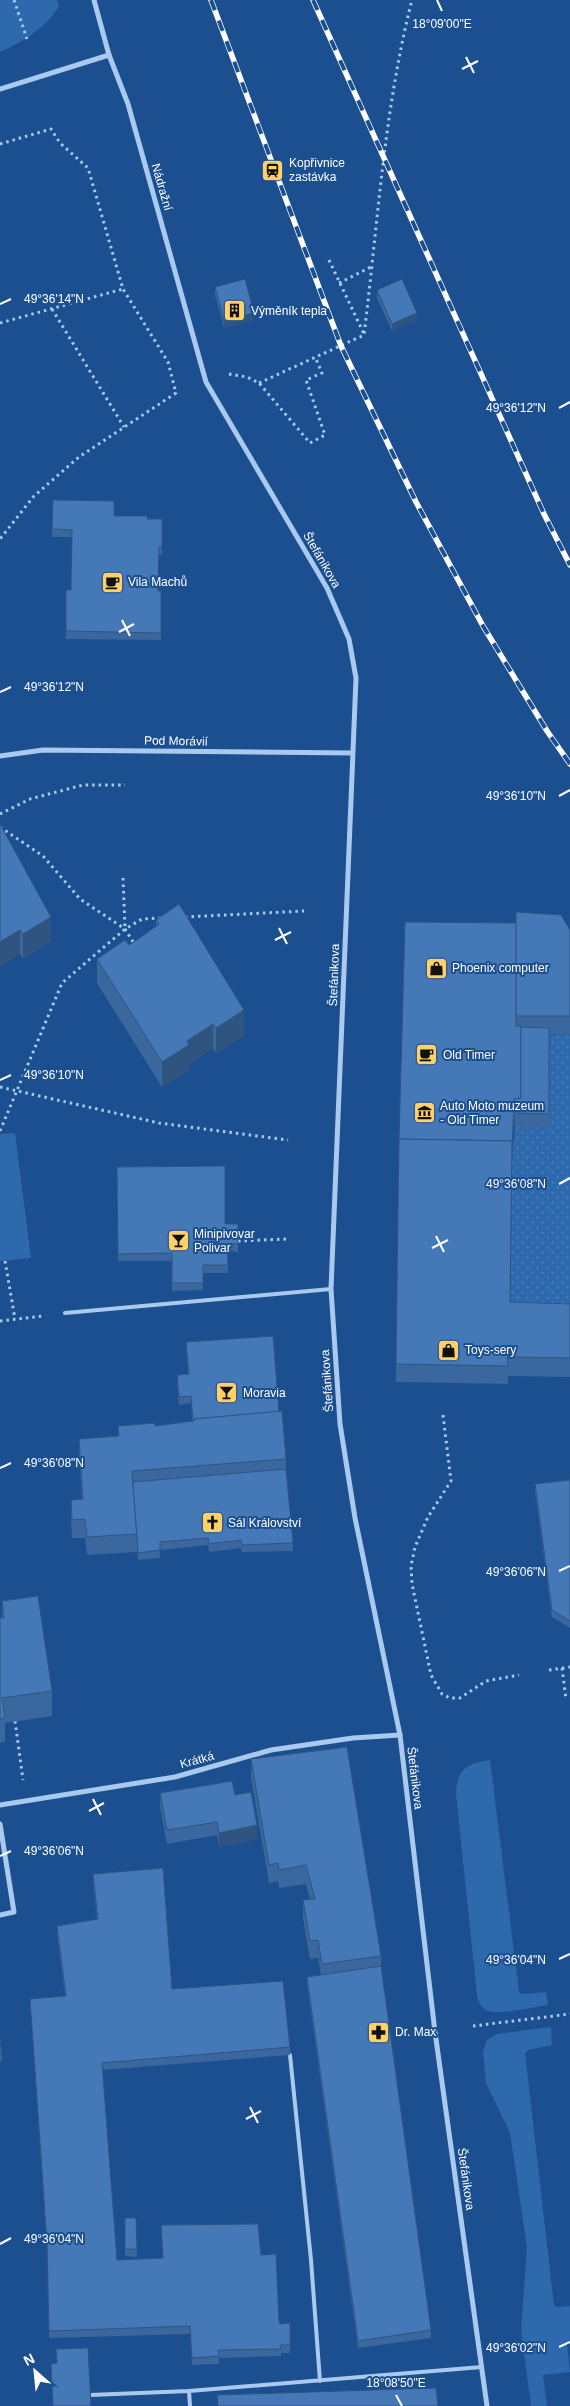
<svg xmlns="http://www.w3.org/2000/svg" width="570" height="2406" viewBox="0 0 570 2406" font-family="Arial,sans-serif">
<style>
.grass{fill:#2e69ad}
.park{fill:url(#park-dots)}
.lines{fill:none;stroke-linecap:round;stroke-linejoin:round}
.path{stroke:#a9c9ee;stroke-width:3;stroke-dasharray:2.5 4;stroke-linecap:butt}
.lane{stroke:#a9c9ee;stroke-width:4}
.street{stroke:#a9c9ee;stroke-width:5}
.rail-casing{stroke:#fff;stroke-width:5.5}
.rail{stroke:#1b4f8f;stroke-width:4;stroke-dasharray:11;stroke-linecap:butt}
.wall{fill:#3a679d}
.shaded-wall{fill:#305480}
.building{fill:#4478b7;stroke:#305480}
.ticks{fill:none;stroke:#fff;stroke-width:2}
.labels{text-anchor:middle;stroke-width:4;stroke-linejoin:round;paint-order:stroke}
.poi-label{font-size:12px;fill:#fff;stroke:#1b4f8f;text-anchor:start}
.street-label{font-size:12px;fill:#fff;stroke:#1b4f8f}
.ticks-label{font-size:12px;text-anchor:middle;fill:#fff;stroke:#1b4f8f;stroke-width:4;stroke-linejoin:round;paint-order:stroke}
</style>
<defs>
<pattern id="park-dots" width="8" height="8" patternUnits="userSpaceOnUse" patternTransform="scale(1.25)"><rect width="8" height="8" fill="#2e69ad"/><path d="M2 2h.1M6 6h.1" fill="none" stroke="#4d80b9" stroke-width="1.8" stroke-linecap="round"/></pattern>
</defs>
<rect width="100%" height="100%" fill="#1b4f8f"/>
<g class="grass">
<path d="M0,0H57L59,7C44,29 23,42 0,52Z"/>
<polygon points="15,1133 31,1258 0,1261 0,1134"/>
<path d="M490,1760L519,1992L522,1994L546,1992L548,2005C534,2007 500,2015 488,2011C481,2008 478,2002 477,1995L456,1794C457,1768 467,1764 490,1760Z"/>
<polygon points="551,2027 552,2045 528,2050 525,2053 554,2305 558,2307 570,2306 570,2344 567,2344 570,2372 543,2375 547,2406 531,2406 521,2330 527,2247 510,2133 486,2083 483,2051 487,2040 497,2034"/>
</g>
<polygon class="park" points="521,1034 570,1035 570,1322 510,1321 512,1159 515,1127 549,1127"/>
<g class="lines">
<g class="path">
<polyline points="14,0 27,39"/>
<polyline points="0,144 51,129 60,143 88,168 123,289 168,362 176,393 79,457 34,496 0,539"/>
<polyline points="329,260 364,334"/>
<polyline points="339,283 373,266"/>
<polyline points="52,309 124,427"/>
<polyline points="0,323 123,289"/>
<polyline points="229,374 247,377 259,383 310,443 325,435 306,380 322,373 316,359"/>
<path d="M259,383L364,335C378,223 384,109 412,0"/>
<polyline points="0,814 30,799 83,785 125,785"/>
<polyline points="0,827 43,856 80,899 125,929 135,945"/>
<polyline points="123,878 125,928"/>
<polyline points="185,917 304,911"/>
<polyline points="0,1087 159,1123 288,1140"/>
<polyline points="0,1131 62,983 125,929 142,919 161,918"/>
<polyline points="238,1241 288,1239"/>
<polyline points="5,1261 15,1319"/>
<polyline points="0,1321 44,1316"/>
<polyline points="443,1415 451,1481 428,1517 415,1547 411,1566 412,1584 431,1675 442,1694 450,1698 460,1698 486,1681 519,1675"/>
<polyline points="562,1668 566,1699"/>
<polyline points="549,1670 570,1667"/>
<polyline points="15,1721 23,1780"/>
<polyline points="473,2026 570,2014"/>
</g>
<g class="lane">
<polyline points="65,1313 331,1289"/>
<polyline points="290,2055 311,2260 320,2381"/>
<polyline points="189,2391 190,2406"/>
<polyline points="90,2395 189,2391 482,2367"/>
</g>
<g class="street">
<polyline points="94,0 109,55 128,104 206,382 327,588 349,639 356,678 331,1289 340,1424 355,1518 400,1735 435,2032 487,2406"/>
<polyline points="0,89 109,55"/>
<polyline points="0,756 43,750 352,753"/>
<polyline points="0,1805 175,1777 271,1750 353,1738 400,1735"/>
<polyline points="0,1824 14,1912 0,1915"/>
</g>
<defs>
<g id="rail">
<polyline points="211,0 341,346 416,502 483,626 547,731 570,764"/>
<polyline points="313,0 544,514 570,565"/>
</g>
</defs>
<use href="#rail" class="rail-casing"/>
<use href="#rail" class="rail"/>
</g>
<g class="wall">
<polygon points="215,287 254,320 224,328 215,295"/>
<polygon points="377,290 417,320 392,331 377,298"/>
<polygon points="53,500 114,516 147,519 162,519 162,555 159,555 158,591 161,591 161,640 66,639 66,590 71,590 72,537 52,537"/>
<polygon points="0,824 51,941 23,959 20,954"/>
<polygon points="156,920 244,1035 216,1053 213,1048 189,1064 189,1070 162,1087 97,983 97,959 129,945 156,926"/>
<polygon points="516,923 570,930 570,1035 549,1034 549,1128 515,1127 514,1113 512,1159 510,1302 570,1304 570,1377 508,1376 508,1384 396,1382 396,1364"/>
<polygon points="117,1167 225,1224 238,1224 238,1252 228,1251 228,1273 203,1273 203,1290 172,1291 172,1261 118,1261"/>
<polygon points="186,1342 279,1412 286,1459 286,1469 293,1543 293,1551 242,1552 241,1548 209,1552 208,1545 160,1550 160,1558 138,1560 137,1550 137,1552 87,1555 85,1538 72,1538 71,1518 71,1500 82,1499 79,1458 79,1439 118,1436 118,1426 155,1426 192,1421 191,1403 179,1405 177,1382 177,1375 188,1375"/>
<polygon points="570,1480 570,1628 552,1617 535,1492 535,1484"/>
<polygon points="2,1601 52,1691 52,1716 5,1723 5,1742 0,1743 0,1618 2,1618"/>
<polygon points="251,1759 381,1956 381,1966 431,2330 431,2338 358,2348 307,1984 307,1977 321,1975 318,1958 310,1959 303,1918 303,1900 310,1899 306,1884 279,1888 278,1881 269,1883 251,1778"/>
<polygon points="160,1793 235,1795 257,1839 219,1847 217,1835 167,1844 160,1807"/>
<polygon points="93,1874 172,1989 290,2047 290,2055 102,2070 117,2260 261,2255 280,2324 290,2323 290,2353 281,2353 281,2356 219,2358 219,2364 192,2365 190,2334 49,2338 47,2250 30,1999 65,1996 57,1934 57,1926 97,1920 93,1882"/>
<polygon points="0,2040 2,2053 2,2061 0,2061"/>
<polygon points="125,2218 136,2218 137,2257 125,2256"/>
</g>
<g class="shaded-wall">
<polygon points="254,313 254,320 224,328 224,321"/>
<polygon points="417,313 417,320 392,331 392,324"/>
<polygon points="51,917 51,941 23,959 23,934"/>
<polygon points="20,930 20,954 0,967 0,942"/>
<polygon points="244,1010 244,1035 216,1053 216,1028"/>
<polygon points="213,1024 213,1048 189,1064 189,1070 162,1087 162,1062 187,1041"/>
<polygon points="257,1825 257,1839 219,1847 219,1833"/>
</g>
<g class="building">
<polygon points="245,279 254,313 224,321 215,287"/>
<polygon points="402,279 417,313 392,324 377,290"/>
<polygon points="53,500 114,501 114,516 147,516 147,519 162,519 162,547 159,547 158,591 161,591 161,633 66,631 66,590 71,590 72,530 52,529"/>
<polygon points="0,824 51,917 23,934 20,930 0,942"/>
<polygon points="179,904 244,1010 216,1028 213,1024 187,1041 189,1045 162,1062 97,959 125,940 129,945 144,935 159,924 156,920"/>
<polygon points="516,912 561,915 570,930 570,1016 516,1016"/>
<polygon points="405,922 516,923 516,1026 521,1026 521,1098 514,1099 512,1152 512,1141 399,1139"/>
<polygon points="521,1027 549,1028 549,1114 515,1113 514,1099 521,1098"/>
<polygon points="399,1139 512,1141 510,1302 570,1304 570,1358 507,1357 508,1366 396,1364"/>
<polygon points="225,1166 225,1224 238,1224 238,1244 227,1244 228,1265 203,1265 203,1283 172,1283 172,1253 118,1254 117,1167"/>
<polygon points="273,1336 279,1412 194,1419 194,1421 193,1421 191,1396 179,1397 177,1375 189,1374 186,1342"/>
<polygon points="282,1411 286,1459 132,1471 137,1534 87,1537 85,1519 72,1520 71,1500 83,1499 79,1439 119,1436 118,1426 155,1423 155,1426 194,1421 194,1419"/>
<polygon points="286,1469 293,1543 242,1545 241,1540 209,1544 208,1538 160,1542 160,1550 138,1553 133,1482"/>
<polygon points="570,1480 570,1621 552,1610 535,1484"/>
<polygon points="38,1596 52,1691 2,1698 5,1718 0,1719 0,1618 4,1618 2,1601"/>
<polygon points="347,1747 381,1956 322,1964 318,1940 310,1941 303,1900 315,1899 306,1865 279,1870 278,1863 269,1865 251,1759"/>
<polygon points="232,1781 235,1795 251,1792 257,1825 219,1833 217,1822 167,1830 160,1793"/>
<polygon points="163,1868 172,1989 283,1981 290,2047 102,2063 117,2260 163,2258 161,2225 258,2224 261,2255 276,2254 279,2321 280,2324 290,2323 290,2345 280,2345 281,2349 218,2350 219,2356 192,2358 190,2326 49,2331 47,2242 30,1999 66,1996 57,1926 98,1919 93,1874"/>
<polygon points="381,1966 431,2330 358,2341 307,1977"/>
<polygon points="0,2040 2,2053 0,2054"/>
<polygon points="125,2218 136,2218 137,2249 125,2249"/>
<polygon points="88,2348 91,2406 53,2406 51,2364 57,2363 56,2349"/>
<polygon points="436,2388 438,2406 218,2406 217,2395"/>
</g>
<path class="ticks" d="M437,0L442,11M466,57L474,73M462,69L478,61M0,304L11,299M559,408L570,402M122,620L130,636M119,632L134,624M0,692L11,687M559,796L570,790M279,928L287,944M275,940L291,932M0,1080L11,1075M559,1184L570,1178M436,1236L444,1252M432,1248L448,1240M0,1468L11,1463M559,1571L570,1566M93,1799L101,1815M89,1811L104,1803M0,1856L11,1851M559,1959L570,1954M250,2107L258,2123M246,2119L261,2111M0,2244L11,2238M559,2347L570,2342M396,2395L402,2406"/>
<defs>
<symbol id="station-square" viewBox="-11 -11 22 22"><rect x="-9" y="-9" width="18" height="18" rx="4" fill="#ffd166" stroke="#1b4f8f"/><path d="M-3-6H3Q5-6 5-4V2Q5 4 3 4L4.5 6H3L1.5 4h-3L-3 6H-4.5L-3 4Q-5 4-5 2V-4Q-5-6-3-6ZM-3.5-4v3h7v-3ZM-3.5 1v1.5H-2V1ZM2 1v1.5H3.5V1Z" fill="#111"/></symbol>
<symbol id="building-square" viewBox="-11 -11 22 22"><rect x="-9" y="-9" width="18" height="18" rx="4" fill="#ffd166" stroke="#1b4f8f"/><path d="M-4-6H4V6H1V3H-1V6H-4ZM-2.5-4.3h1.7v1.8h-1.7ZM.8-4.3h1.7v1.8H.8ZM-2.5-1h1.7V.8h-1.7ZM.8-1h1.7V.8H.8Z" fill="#111"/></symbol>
<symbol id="cafe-square" viewBox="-11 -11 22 22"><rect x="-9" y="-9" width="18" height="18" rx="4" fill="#ffd166" stroke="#1b4f8f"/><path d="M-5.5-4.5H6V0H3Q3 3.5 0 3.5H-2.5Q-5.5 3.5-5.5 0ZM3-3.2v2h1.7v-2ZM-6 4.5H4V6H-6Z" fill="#111"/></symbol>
<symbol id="shop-square" viewBox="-11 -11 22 22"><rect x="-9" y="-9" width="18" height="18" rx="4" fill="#ffd166" stroke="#1b4f8f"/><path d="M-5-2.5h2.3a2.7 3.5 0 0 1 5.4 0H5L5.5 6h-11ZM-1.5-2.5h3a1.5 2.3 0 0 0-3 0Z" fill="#111"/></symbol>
<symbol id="museum-square" viewBox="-11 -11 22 22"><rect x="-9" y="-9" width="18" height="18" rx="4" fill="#ffd166" stroke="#1b4f8f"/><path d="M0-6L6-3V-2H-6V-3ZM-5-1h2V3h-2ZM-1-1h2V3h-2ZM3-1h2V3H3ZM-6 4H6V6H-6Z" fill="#111"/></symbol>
<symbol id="bar-square" viewBox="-11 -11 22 22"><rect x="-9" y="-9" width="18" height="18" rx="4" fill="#ffd166" stroke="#1b4f8f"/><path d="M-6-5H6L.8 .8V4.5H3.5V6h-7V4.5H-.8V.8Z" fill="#111"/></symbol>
<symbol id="church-square" viewBox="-11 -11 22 22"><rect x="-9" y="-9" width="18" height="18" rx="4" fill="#ffd166" stroke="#1b4f8f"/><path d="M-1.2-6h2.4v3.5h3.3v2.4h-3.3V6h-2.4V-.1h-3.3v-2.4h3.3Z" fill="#111"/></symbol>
<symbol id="pharmacy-square" viewBox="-11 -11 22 22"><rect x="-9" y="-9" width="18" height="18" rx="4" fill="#ffd166" stroke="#1b4f8f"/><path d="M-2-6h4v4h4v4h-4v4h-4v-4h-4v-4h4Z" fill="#111"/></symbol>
</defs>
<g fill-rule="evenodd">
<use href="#station-square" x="260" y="158" width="25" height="25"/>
<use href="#building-square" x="222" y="298" width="25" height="25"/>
<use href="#cafe-square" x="100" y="570" width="25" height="25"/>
<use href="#shop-square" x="424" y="956" width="25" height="25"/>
<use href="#cafe-square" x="414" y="1042" width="25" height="25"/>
<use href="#museum-square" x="412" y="1100" width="25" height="25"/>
<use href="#bar-square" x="166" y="1228" width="25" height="25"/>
<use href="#shop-square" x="436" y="1338" width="25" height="25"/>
<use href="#bar-square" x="214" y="1380" width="25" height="25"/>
<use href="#church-square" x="200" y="1510" width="25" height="25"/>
<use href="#pharmacy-square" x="366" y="2020" width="25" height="25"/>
</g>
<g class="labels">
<g class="poi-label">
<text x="289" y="167">Kopřivnice<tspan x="289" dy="14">zastávka</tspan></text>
<text x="251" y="315">Výměník tepla</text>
<text x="128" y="586">Vila Machů</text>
<text x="452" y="972">Phoenix computer</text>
<text x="443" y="1059">Old Timer</text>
<text x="440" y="1110">Auto Moto muzeum<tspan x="440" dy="14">- Old Timer</tspan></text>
<text x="194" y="1238">Minipivovar<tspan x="194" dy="14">Polivar</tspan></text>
<text x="465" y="1354">Toys-sery</text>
<text x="243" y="1397">Moravia</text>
<text x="228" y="1527">Sál Království</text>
<text x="395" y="2036">Dr. Max</text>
</g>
<g class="street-label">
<text transform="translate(162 187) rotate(74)" y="4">Nádražní</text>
<text transform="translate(322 560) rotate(60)" y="4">Štefánikova</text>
<text transform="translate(176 741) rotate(1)" y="4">Pod Morávií</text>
<text transform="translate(334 975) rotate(-88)" y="4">Štefánikova</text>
<text transform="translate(327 1381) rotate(-94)" y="4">Štefánikova</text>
<text transform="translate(197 1760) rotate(-15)" y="4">Krátká</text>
<text transform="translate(415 1778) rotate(83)" y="4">Štefánikova</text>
<text transform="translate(466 2179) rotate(82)" y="4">Štefánikova</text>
</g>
</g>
<g class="ticks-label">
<text x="442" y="28">18°09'00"E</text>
<text x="54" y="303">49°36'14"N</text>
<text x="516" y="412">49°36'12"N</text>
<text x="54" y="691">49°36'12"N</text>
<text x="516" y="800">49°36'10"N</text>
<text x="54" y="1079">49°36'10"N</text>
<text x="516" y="1188">49°36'08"N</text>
<text x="54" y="1467">49°36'08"N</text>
<text x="516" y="1576">49°36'06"N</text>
<text x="54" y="1855">49°36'06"N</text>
<text x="516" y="1964">49°36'04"N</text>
<text x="54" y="2243">49°36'04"N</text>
<text x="516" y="2352">49°36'02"N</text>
<text x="396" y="2387">18°08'50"E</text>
</g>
<g transform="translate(35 2371) rotate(333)" stroke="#1b4f8f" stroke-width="4" paint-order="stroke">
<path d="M0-4L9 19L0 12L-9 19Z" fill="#ffffff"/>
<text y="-8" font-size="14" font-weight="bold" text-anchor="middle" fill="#ffffff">N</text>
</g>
</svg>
